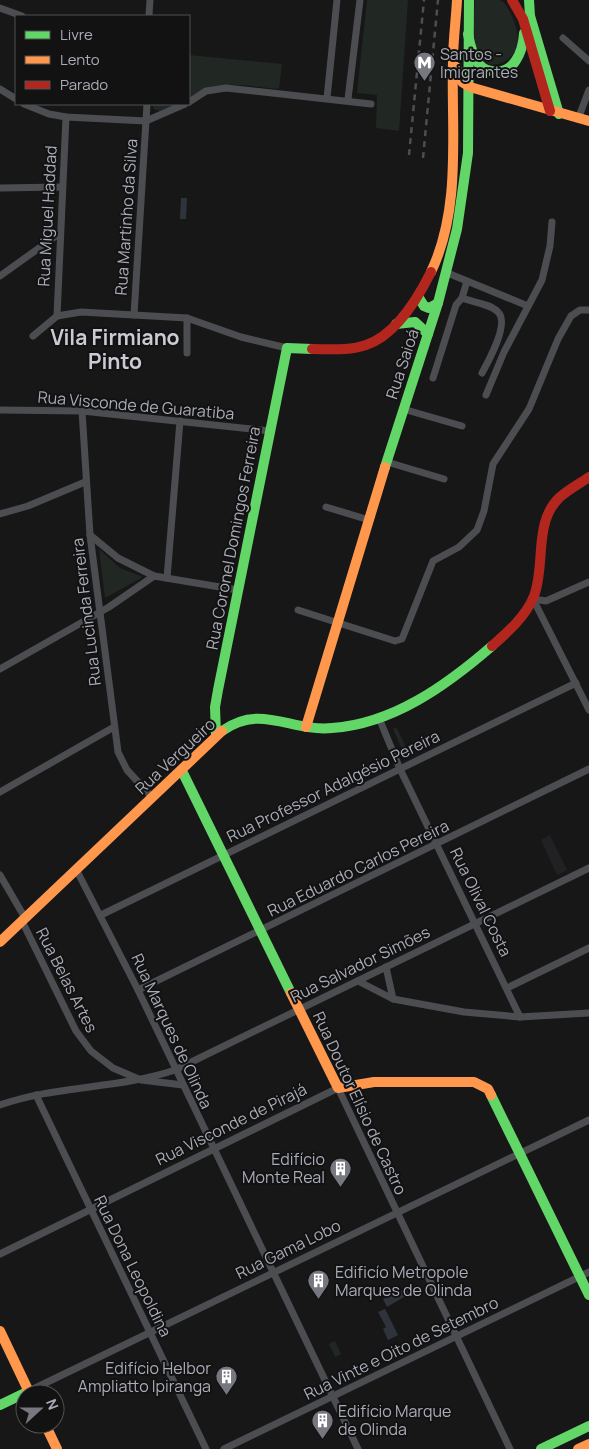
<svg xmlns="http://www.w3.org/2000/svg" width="589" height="1449" viewBox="0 0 589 1449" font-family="Manrope,sans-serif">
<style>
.built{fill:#212123}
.green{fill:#212723}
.water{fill:#2f343c}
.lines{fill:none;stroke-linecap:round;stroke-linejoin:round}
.street{stroke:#4c4d50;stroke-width:7}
.fast{stroke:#63d668;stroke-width:10}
.slow{stroke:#ff974d;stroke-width:10}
.jam{stroke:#b3261e;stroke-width:10}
.rail{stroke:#4d4e51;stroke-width:2.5;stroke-dasharray:6 5;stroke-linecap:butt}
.labels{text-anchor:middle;stroke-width:4;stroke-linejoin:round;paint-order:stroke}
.poi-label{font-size:16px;fill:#aaacb7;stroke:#121213;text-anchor:start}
.street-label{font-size:16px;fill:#aaacb7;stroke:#121213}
.district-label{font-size:21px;font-weight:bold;fill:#cbcbd4;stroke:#121213}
</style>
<rect width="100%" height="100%" fill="#171718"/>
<polygon class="built" points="550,835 567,870 557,875 541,840"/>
<g class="green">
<polygon points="367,0 408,0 399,131 376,128 377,95 357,93"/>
<path d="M475,0C483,0 492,0 499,0C505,1 508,9 511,14C516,25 521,40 515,51C509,63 489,71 480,58C472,46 474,14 475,0Z"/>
<path d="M189,55L282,64L279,89C245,86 219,78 189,97Z"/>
<polygon points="152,104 178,104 160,111 154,109"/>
<polygon points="99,549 120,568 143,577 105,598"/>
<polygon points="396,727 409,753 405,756 393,729"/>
<polygon points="335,1341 341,1354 335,1357 329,1344"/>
</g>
<g class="water">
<polygon points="181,198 187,198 186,219 180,219"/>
<polygon points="406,1288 409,1294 387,1307 383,1299"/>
<polygon points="385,1309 398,1335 388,1340 383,1329 386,1327 378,1312"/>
</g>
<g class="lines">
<g class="street">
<polyline points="0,8 22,16"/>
<polyline points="149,15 150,0"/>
<polyline points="563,38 589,61"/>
<polyline points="0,89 16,99"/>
<polyline points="327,98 337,0"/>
<polyline points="348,99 360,0"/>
<polyline points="189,102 206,91 226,88 371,104"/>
<polyline points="24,104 49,114 66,117 146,121 185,104"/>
<polyline points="578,119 589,90"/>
<polyline points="0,188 62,187"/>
<polyline points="445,272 528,306"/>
<polyline points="0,276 60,233"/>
<polyline points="462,298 467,281"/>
<polyline points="134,315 147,104"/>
<polyline points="57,316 66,117"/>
<polyline points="33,336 57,316 81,312 187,318 241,337 287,348"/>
<polyline points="187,353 187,318"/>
<path d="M433,378L456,305L462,298C472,302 491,304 498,312C510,323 488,362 482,373"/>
<polyline points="486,395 504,352 542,280 550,246 552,222"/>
<polyline points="403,409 462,426"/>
<polyline points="0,410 82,411 270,431"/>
<polyline points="82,411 90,535 118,752 127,770 152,797"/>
<polyline points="387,462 444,479"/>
<polyline points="326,507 369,520"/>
<polyline points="0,514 28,506 85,482"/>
<polyline points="90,535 118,558 154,576 238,590"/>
<polyline points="167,578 180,421"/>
<polyline points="533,599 589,710"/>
<polyline points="533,599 546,601 589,582"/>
<polyline points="298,610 395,641 402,639 433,561 459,547 477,530 484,511 493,464 529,409 558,339 571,316 580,310 589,310"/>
<polyline points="0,669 109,607 154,576"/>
<polyline points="379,718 400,769 520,1017"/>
<polyline points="0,792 114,727"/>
<polyline points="76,869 138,990 358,1449"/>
<polyline points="0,875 25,918"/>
<polyline points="101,915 576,683"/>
<polyline points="22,921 76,1031 91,1051 113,1068 141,1080 183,1085"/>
<polyline points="386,967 393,999"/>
<polyline points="358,981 393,999 464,1012 520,1017 589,1013"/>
<polyline points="507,988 589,948"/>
<polyline points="138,990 589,769"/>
<polyline points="36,1095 206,1449"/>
<path d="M0,1105C57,1085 119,1089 175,1070L589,868"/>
<polyline points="0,1254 338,1088 510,1449"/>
<polyline points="29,1391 589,1120"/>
<polyline points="224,1449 589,1272"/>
</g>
<g class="fast">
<polyline points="529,0 530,16 559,114"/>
<path d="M468,34C470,44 472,55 478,63C481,67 486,70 491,71C514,76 523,51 524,33"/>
<polyline points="419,298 424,306 429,308 438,303"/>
<polyline points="396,324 415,322 428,334"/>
<polyline points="385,467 438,303 457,229 468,153 469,0"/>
<path d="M222,731C261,703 291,732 332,728C393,724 447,685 492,646"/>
<polyline points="216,735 215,707 218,690 287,348 312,349"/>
<polyline points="182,771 291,993"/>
<polyline points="491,1095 589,1295"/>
<polyline points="0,1405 29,1391"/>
<polyline points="541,1449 589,1426"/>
</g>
<g class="slow">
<polyline points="456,67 462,82 470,87 589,121"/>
<path d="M431,272C462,207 451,130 453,61C453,41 456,20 457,0"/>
<polyline points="306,727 385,467"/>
<polyline points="0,942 222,731"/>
<polyline points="291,993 338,1088 374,1082 474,1082 488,1089 491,1095"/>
<polyline points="0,1331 30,1394"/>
<polyline points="45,1424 57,1449"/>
<polyline points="578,1449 589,1444"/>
</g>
<g class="jam">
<polyline points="512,0 523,19 550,111"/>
<path d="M312,349C330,349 349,351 366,345C396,335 418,298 431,272"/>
<path d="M492,646C508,632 526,616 534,596C546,564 533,522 560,497C569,489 579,484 589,477"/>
</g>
<g class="rail">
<polyline points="409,155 424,0"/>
<polyline points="423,158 438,0"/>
</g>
</g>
<defs>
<symbol id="metro-pin" viewBox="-11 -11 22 30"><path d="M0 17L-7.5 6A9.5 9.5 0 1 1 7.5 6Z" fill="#77787f" stroke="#121213"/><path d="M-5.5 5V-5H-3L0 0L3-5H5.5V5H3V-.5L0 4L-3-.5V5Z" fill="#fff"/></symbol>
<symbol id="building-pin" viewBox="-11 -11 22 30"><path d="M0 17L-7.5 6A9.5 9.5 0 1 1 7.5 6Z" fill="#77787f" stroke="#121213"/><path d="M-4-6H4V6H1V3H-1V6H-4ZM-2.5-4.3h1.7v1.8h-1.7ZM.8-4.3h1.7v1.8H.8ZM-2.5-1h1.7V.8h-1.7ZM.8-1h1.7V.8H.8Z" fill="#fff"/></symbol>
</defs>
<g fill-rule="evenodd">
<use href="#metro-pin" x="412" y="50" width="25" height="34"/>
<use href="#building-pin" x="328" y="1156" width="25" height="34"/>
<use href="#building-pin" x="306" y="1268" width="25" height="34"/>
<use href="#building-pin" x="214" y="1364" width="25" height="34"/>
<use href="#building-pin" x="310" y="1408" width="25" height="34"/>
</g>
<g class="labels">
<g class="poi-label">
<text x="440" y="60">Santos -<tspan x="440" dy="18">Imigrantes</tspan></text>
<text x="325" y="1165" text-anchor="end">Edifício<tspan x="325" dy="18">Monte Real</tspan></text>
<text x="335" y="1278">Edificío Metropole<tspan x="335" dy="18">Marques de Olinda</tspan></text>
<text x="211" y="1374" text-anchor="end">Edifício Helbor<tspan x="211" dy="18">Ampliatto Ipiranga</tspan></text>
<text x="338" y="1417">Edifício Marque<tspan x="338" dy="18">de Olinda</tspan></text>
</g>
<g class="street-label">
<text transform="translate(47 216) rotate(-87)" y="6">Rua Miguel Haddad</text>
<text transform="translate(126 217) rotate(-86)" y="6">Rua Martinho da Silva</text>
<text transform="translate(402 364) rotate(-72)" y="6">Rua Saioá</text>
<text transform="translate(136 405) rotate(5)" y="6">Rua Visconde de Guaratiba</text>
<text transform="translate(233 538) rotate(-79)" y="6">Rua Coronel Domingos Ferreira</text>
<text transform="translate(86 612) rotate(-97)" y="6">Rua Lucinda Ferreira</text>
<text transform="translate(175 756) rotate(-43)" y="6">Rua Vergueiro</text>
<text transform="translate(333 786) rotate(-26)" y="6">Rua Professor Adalgésio Pereira</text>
<text transform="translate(358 868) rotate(-26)" y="6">Rua Eduardo Carlos Pereira</text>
<text transform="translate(481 902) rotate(64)" y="6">Rua Olival Costa</text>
<text transform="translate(360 964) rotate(-26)" y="6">Rua Salvador Simões</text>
<text transform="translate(67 980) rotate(63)" y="6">Rua Belas Artes</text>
<text transform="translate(172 1031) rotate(65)" y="6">Rua Marques de Olinda</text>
<text transform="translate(360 1103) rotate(65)" y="6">Rua Doutor Elísio de Castro</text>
<text transform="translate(231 1124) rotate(-26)" y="6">Rua Visconde de Pirajá</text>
<text transform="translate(288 1249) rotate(-26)" y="6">Rua Gama Lobo</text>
<text transform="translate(133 1266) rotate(64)" y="6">Rua Dona Leopoldina</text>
<text transform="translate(401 1348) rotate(-26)" y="6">Rua Vinte e Oito de Setembro</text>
</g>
<g class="district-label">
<text x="115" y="345">Vila Firmiano<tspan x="115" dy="24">Pinto</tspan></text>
</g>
</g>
<rect x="15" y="15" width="175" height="90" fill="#121213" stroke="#4f5055"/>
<rect x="25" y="31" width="25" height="8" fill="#63d668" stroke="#4f5055"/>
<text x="60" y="40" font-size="15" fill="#aaacb7">Livre</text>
<rect x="25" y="56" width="25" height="8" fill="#ff974d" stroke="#4f5055"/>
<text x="60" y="65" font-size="15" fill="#aaacb7">Lento</text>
<rect x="25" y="81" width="25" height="8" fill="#b3261e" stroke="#4f5055"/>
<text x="60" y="90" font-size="15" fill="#aaacb7">Parado</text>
<g transform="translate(40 1409) rotate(69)"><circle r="24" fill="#121213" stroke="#4f5055"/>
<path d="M0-4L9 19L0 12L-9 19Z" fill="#77787f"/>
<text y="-8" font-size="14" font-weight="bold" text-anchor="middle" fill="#aaacb7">N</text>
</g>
</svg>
